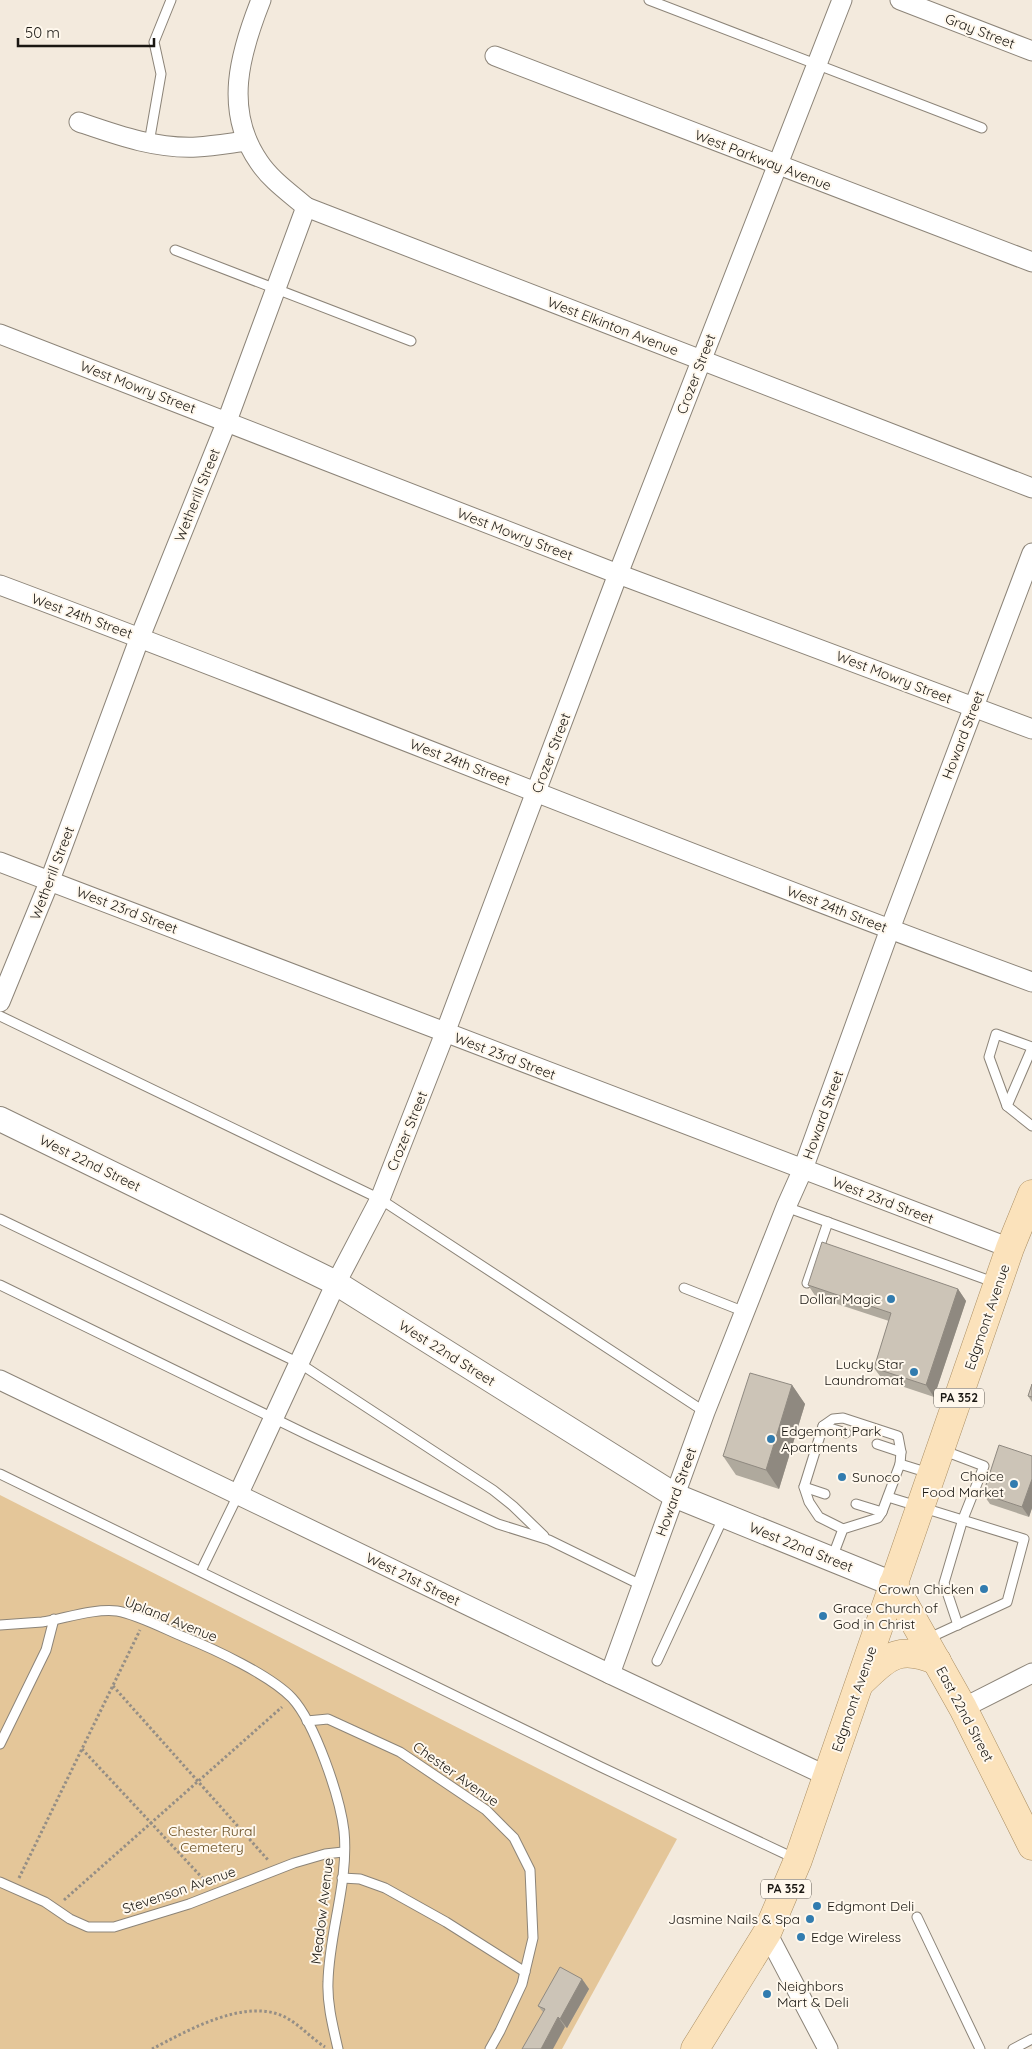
<svg xmlns="http://www.w3.org/2000/svg" width="1032" height="2049" viewBox="0 0 1032 2049" font-family="Quicksand,sans-serif">
<style>
.green{fill:#e4c699}
.lines{fill:none;stroke-linecap:round;stroke-linejoin:round}
.service-casing{stroke:#8c8478;stroke-width:11}
.minor-casing{stroke:#8c8478;stroke-width:21}
.tertiary-casing{stroke:#8c8478;stroke-width:26}
.primary-casing{stroke:#aa8e63;stroke-width:29}
.path{stroke:#958e85;stroke-width:3;stroke-dasharray:2.5 2.5;stroke-linecap:butt}
.service{stroke:#fff;stroke-width:9}
.minor{stroke:#fff;stroke-width:19}
.tertiary{stroke:#fff;stroke-width:24}
.primary{stroke:#fbe2bb;stroke-width:28}
.wall{fill:#afa99d}
.shaded-wall{fill:#8f8980}
.building{fill:#ccc4b7;stroke:#8f8980}
.poi-dot{fill:#327caf;stroke:#fff8ed;stroke-width:2}
.labels{text-anchor:middle;stroke-width:4;stroke-linejoin:round;paint-order:stroke}
.shield{fill:#fff8ed;stroke:#5f5a54;stroke-width:1}
.shield-label{font-size:12px;font-weight:bold;fill:#1a1712}
.street-label{font-size:14px;fill:#1a1712;stroke:#fff8ed}
.poi-label{font-size:14px;fill:#1a1712;stroke:#fff8ed;text-anchor:start}
.park-label{font-size:14px;fill:#64491d;stroke:#fff8ed}
</style>
<rect width="100%" height="100%" fill="#f3eadd"/>
<polygon class="green" points="0,1495 677,1839 562,2049 0,2049"/>
<g class="lines">
<defs>
<g id="service">
<polyline points="649,0 982,128"/>
<polyline points="149,143 161,74 154,42 171,0"/>
<polyline points="175,250 411,341"/>
<polyline points="0,1016 380,1199 705,1412"/>
<polyline points="1032,1047 996,1034 989,1057 1007,1106 1032,1126"/>
<polyline points="1007,1106 1032,1048"/>
<polyline points="786,1207 996,1283"/>
<polyline points="0,1219 299,1363 493,1490 513,1506 544,1536"/>
<polyline points="807,1283 828,1222"/>
<polyline points="0,1285 308,1435 498,1524 549,1540 641,1585"/>
<polyline points="684,1288 745,1312"/>
<polyline points="823,1426 833,1419 843,1418 898,1436 901,1452 900,1464"/>
<polyline points="877,1444 901,1452"/>
<polyline points="942,1450 984,1466 963,1519 944,1583 958,1625"/>
<polyline points="0,1474 601,1767 796,1859"/>
<polyline points="804,1487 825,1494"/>
<polyline points="888,1497 1024,1539 1007,1602 927,1639"/>
<polyline points="856,1504 882,1512"/>
<polyline points="843,1529 819,1517 809,1502 804,1487 823,1426 846,1433"/>
<polyline points="832,1558 843,1529 878,1518 882,1512 900,1464 929,1473"/>
<polyline points="201,1571 238,1495"/>
<path d="M0,1625C14,1624 28,1623 42,1622C63,1619 95,1608 117,1611C136,1614 165,1629 184,1637C214,1649 270,1675 292,1698C315,1723 340,1797 344,1831C349,1882 329,1932 328,1982C327,2004 333,2027 338,2049"/>
<polyline points="657,1661 724,1516"/>
<polyline points="307,1721 328,1719 400,1752 486,1810 514,1838 530,1870 533,1938 522,1984 500,2031 490,2049"/>
<polyline points="0,1744 46,1650 54,1619"/>
<polyline points="342,1878 360,1879 385,1888 446,1922 525,1972"/>
<polyline points="0,1882 45,1902 70,1919 88,1927 114,1927 189,1904 294,1863 325,1854 343,1852"/>
<polyline points="917,1917 980,2049"/>
<polyline points="1013,2049 1032,2039"/>
</g>
<g id="minor">
<polyline points="900,0 1032,51"/>
<polyline points="495,56 1032,262"/>
<path d="M79,122C117,135 155,149 197,147C214,146 231,143 247,141"/>
<polyline points="306,207 1032,488"/>
<polyline points="0,334 618,574 1032,729"/>
<path d="M0,585C345,714 686,855 1032,982"/>
<polyline points="0,862 1010,1248"/>
<path d="M0,1002L50,880L140,637L227,421L306,207C290,193 271,180 259,162C223,110 240,53 261,0"/>
<polyline points="0,1380 610,1674 827,1776"/>
<polyline points="238,1495 336,1283 380,1199 445,1033 618,574 842,0"/>
<polyline points="610,1674 705,1412 786,1207 803,1169 890,929 1032,553"/>
<polyline points="963,1708 1032,1673"/>
<polyline points="767,1933 828,2049"/>
</g>
<polyline id="tertiary" points="0,1119 336,1283 676,1496 893,1584"/>
<g id="primary">
<polyline points="893,1584 963,1708 1032,1846"/>
<path d="M860,1683C888,1657 898,1644 937,1661"/>
<polyline points="695,2049 767,1933 798,1860 1010,1248 1032,1194"/>
</g>
</defs>
<use href="#service" class="service-casing"/>
<use href="#minor" class="minor-casing"/>
<use href="#tertiary" class="tertiary-casing"/>
<use href="#primary" class="primary-casing"/>
<g class="path">
<polyline points="113,1686 268,1860"/>
<polyline points="82,1749 208,1884"/>
<polyline points="19,1878 140,1630"/>
<polyline points="64,1900 282,1707"/>
<path d="M152,2049C187,2031 245,1997 285,2017C300,2025 311,2038 325,2047"/>
</g>
<use href="#service" class="service"/>
<use href="#minor" class="minor"/>
<use href="#tertiary" class="tertiary"/>
<use href="#primary" class="primary"/>
</g>
<g class="wall">
<polygon points="808,1285 958,1289 966,1301 934,1397 883,1380 874,1368 889,1321 816,1297"/>
<polygon points="1032,1384 1032,1402 1028,1396"/>
<polygon points="792,1385 805,1404 779,1489 736,1475 723,1456"/>
<polygon points="1032,1456 1032,1508 1029,1517 990,1504 983,1494"/>
<polygon points="582,1979 589,1989 567,2028 543,2012 538,2006"/>
</g>
<g class="shaded-wall">
<polygon points="958,1289 966,1301 934,1397 926,1385"/>
<polygon points="792,1385 805,1404 779,1489 766,1470"/>
<polygon points="1032,1479 1032,1508 1029,1517 1022,1507"/>
<polygon points="582,1979 589,1989 567,2028 560,2019"/>
<polygon points="558,2017 565,2027 553,2049 541,2049"/>
</g>
<g class="building">
<polygon points="822,1242 958,1289 926,1385 874,1368 891,1313 808,1285"/>
<polygon points="750,1373 792,1385 766,1470 723,1456"/>
<polygon points="1032,1384 1032,1397 1028,1396"/>
<polygon points="999,1445 1032,1456 1032,1479 1022,1507 983,1494"/>
<polygon points="560,1967 582,1979 560,2019 558,2017 541,2049 522,2049 545,2009 538,2006"/>
</g>
<g class="poi-dot">
<circle cx="891" cy="1299" r="5"/>
<circle cx="914" cy="1372" r="5"/>
<circle cx="771" cy="1439" r="5"/>
<circle cx="842" cy="1477" r="5"/>
<circle cx="1014" cy="1484" r="5"/>
<circle cx="984" cy="1589" r="5"/>
<circle cx="823" cy="1616" r="5"/>
<circle cx="817" cy="1906" r="5"/>
<circle cx="810" cy="1919" r="5"/>
<circle cx="801" cy="1937" r="5"/>
<circle cx="767" cy="1994" r="5"/>
</g>
<g class="labels">
<g class="shield">
<rect x="934" y="1388.5" width="50" height="19" rx="4"/>
<rect x="761" y="1879.5" width="50" height="19" rx="4"/>
</g>
<g class="shield-label">
<text x="959" y="1402">PA 352</text>
<text x="786" y="1893">PA 352</text>
</g>
<g class="street-label">
<text transform="translate(980 31) rotate(21)" y="5">Gray Street</text>
<text transform="translate(763 160) rotate(21)" y="5">West Parkway Avenue</text>
<text transform="translate(613 326) rotate(21)" y="5">West Elkinton Avenue</text>
<text transform="translate(696 374) rotate(-69)" y="5">Crozer Street</text>
<text transform="translate(138 387) rotate(21)" y="5">West Mowry Street</text>
<text transform="translate(197 495) rotate(-68)" y="5">Wetherill Street</text>
<text transform="translate(515 534) rotate(21)" y="5">West Mowry Street</text>
<text transform="translate(82 616) rotate(20)" y="5">West 24th Street</text>
<text transform="translate(894 677) rotate(21)" y="5">West Mowry Street</text>
<text transform="translate(963 735) rotate(-69)" y="5">Howard Street</text>
<text transform="translate(551 753) rotate(-69)" y="5">Crozer Street</text>
<text transform="translate(460 762) rotate(21)" y="5">West 24th Street</text>
<text transform="translate(52 873) rotate(-69)" y="5">Wetherill Street</text>
<text transform="translate(837 909) rotate(21)" y="5">West 24th Street</text>
<text transform="translate(127 910) rotate(21)" y="5">West 23rd Street</text>
<text transform="translate(505 1056) rotate(21)" y="5">West 23rd Street</text>
<text transform="translate(823 1115) rotate(-70)" y="5">Howard Street</text>
<text transform="translate(407 1131) rotate(-68)" y="5">Crozer Street</text>
<text transform="translate(90 1163) rotate(26)" y="5">West 22nd Street</text>
<text transform="translate(883 1200) rotate(21)" y="5">West 23rd Street</text>
<text transform="translate(987 1317) rotate(-71)" y="5">Edgmont Avenue</text>
<text transform="translate(447 1353) rotate(32)" y="5">West 22nd Street</text>
<text transform="translate(676 1492) rotate(-70)" y="5">Howard Street</text>
<text transform="translate(801 1547) rotate(22)" y="5">West 22nd Street</text>
<text transform="translate(413 1579) rotate(26)" y="5">West 21st Street</text>
<text transform="translate(171 1619) rotate(22)" y="5">Upland Avenue</text>
<text transform="translate(854 1699) rotate(-71)" y="5">Edgmont Avenue</text>
<text transform="translate(965 1714) rotate(62)" y="5">East 22nd Street</text>
<text transform="translate(456 1774) rotate(35)" y="5">Chester Avenue</text>
<text transform="translate(179 1890) rotate(-19)" y="5">Stevenson Avenue</text>
<text transform="translate(322 1911) rotate(-83)" y="5">Meadow Avenue</text>
</g>
<g class="poi-label">
<text x="881" y="1304" text-anchor="end">Dollar Magic</text>
<text x="904" y="1369" text-anchor="end">Lucky Star<tspan x="904" dy="16">Laundromat</tspan></text>
<text x="781" y="1436">Edgemont Park<tspan x="781" dy="16">Apartments</tspan></text>
<text x="1004" y="1481" text-anchor="end">Choice<tspan x="1004" dy="16">Food Market</tspan></text>
<text x="852" y="1482">Sunoco</text>
<text x="974" y="1594" text-anchor="end">Crown Chicken</text>
<text x="833" y="1613">Grace Church of<tspan x="833" dy="16">God in Christ</tspan></text>
<text x="827" y="1911">Edgmont Deli</text>
<text x="800" y="1924" text-anchor="end">Jasmine Nails &amp; Spa</text>
<text x="811" y="1942">Edge Wireless</text>
<text x="777" y="1991">Neighbors<tspan x="777" dy="16">Mart &amp; Deli</tspan></text>
</g>
<g class="park-label">
<text x="212" y="1836">Chester Rural<tspan x="212" dy="16">Cemetery</tspan></text>
</g>
</g>
<path d="M18 38v8h136v-8" fill="none" stroke="#1a1712" stroke-width="2.5"/>
<text x="25" y="38" font-size="15" fill="#1a1712" stroke="#fff8ed" stroke-width="4" paint-order="stroke">50 m</text>
</svg>
